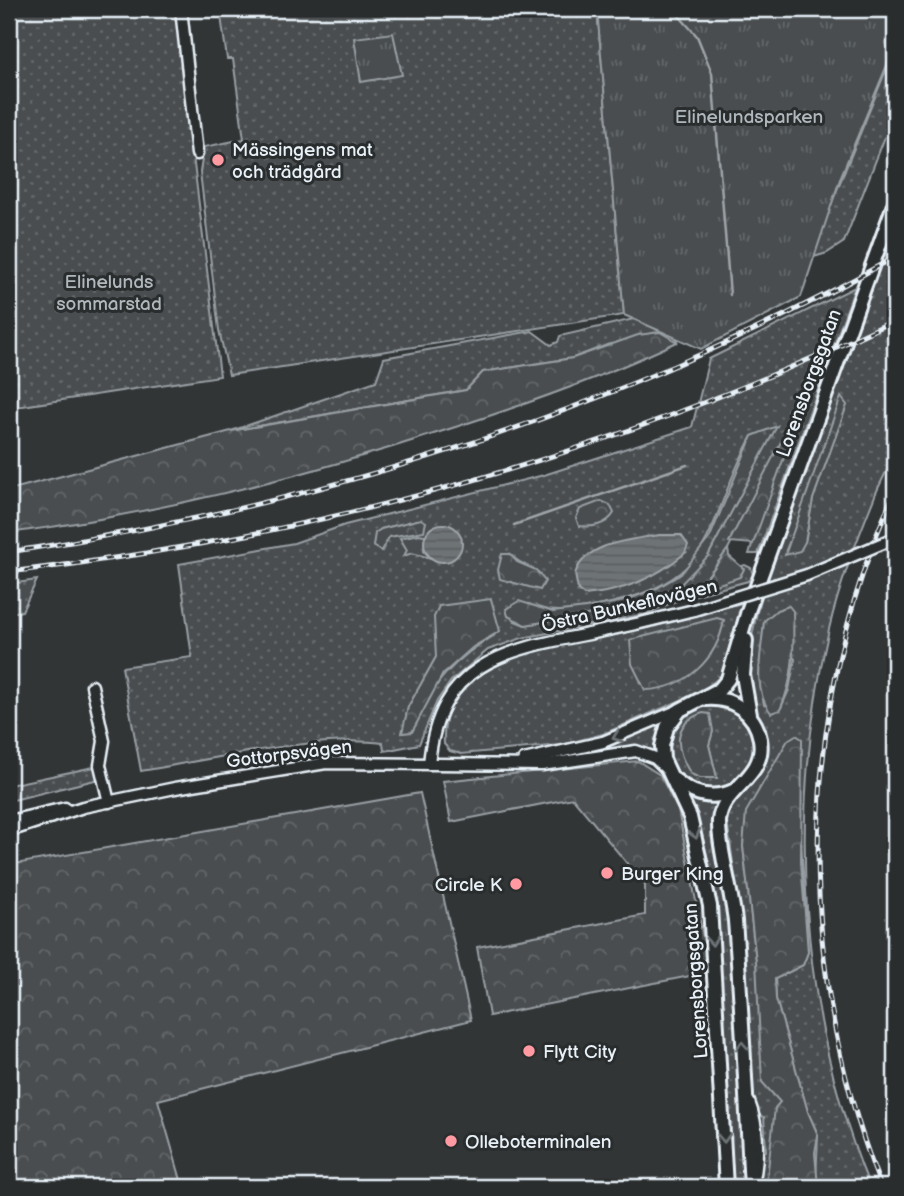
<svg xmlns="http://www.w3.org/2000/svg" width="904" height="1196" viewBox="0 0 904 1196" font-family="'Balsamiq Sans',sans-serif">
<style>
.grass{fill:url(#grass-dots);stroke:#989fa4;stroke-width:2;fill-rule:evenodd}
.forest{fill:url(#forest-crowns);stroke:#989fa4;stroke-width:2}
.wetland{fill:url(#wetland-marsh);stroke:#989fa4;stroke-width:2}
.park{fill:url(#park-tufts);stroke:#989fa4;stroke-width:2}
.water{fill:url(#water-rules);stroke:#9fa5aa;stroke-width:2}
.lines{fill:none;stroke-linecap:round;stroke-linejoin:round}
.stream{stroke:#9fa5aa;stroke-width:2.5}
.minor-casing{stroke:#e8f1f8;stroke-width:15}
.major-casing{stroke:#e8f1f8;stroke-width:18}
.minor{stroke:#2a2d2e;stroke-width:10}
.major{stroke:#2a2d2e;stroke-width:12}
.rail-casing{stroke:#e8f1f8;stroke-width:5}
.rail{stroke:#2a2d2e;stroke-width:2.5;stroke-dasharray:8;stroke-linecap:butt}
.minor-bridge-casing{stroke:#e8f1f8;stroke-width:15;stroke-linecap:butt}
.minor-bridge{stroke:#2a2d2e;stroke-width:10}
.oneway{stroke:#6c7275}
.poi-dot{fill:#ff9aa2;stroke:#2a2d2e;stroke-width:2.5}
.labels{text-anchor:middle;stroke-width:6;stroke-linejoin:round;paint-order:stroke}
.park-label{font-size:19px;fill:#b0b8bd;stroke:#2a2d2e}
.poi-label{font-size:19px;fill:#e8f1f8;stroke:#2a2d2e;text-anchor:start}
.street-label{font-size:19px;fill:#e8f1f8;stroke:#2a2d2e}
</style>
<defs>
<pattern id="grass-dots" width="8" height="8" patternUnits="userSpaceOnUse" patternTransform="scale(1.75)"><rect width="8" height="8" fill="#494d4f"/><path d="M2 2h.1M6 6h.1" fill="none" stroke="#636769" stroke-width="1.8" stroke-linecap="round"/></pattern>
<pattern id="forest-crowns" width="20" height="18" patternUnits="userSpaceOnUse" patternTransform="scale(1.75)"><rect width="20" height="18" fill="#494d4f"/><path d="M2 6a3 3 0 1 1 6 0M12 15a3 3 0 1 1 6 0" fill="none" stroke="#636769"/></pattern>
<pattern id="wetland-marsh" width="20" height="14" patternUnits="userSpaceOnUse" patternTransform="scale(1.75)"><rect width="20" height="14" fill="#494d4f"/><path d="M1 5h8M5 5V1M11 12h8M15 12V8" fill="none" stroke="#636769"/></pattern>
<pattern id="park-tufts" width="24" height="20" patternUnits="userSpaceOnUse" patternTransform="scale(1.75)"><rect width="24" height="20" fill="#494d4f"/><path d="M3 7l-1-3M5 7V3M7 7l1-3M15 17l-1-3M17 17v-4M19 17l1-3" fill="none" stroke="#636769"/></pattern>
<pattern id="water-rules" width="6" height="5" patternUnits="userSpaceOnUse" patternTransform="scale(1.75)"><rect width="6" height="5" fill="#6e7376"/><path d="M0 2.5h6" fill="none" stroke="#5a5e60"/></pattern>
</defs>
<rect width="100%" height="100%" fill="#323536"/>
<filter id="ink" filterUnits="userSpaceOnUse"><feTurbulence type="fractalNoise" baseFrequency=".0143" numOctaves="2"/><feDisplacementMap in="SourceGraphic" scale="14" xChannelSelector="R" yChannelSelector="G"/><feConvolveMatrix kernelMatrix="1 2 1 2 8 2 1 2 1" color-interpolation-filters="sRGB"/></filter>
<g filter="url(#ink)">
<g class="grass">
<polygon points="9,9 175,9 220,376 9,408"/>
<polygon points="220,9 597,9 624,315 229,375 219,330 200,172 204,147 244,139 233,59 227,59"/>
<polygon points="895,48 895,111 844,242 827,253 814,257 823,224"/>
<polygon points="655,89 677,342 660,332 607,345 573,358 483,372 466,390 231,431 376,381 384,358 532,331 551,345 558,342 560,336 638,318 659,331"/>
<path d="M895,227V336L887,347L895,344C895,367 900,430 895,450C891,464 882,479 876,493C858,538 840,582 829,629C787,809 799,1015 870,1187H818L816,1182L818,1135L808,1112L776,999L775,979L803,965L808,952L799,810L762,788L747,812L743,846L756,961L780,1102L766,1187H758L763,1153L766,1151L764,1117L760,1116L751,1089L735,877L727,821L733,800L752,784L765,760V734L754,705L750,684L752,636L757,612L783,534ZM847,405L813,499L805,542L786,550ZM764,621L795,659L789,690L780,710L764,705L759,677Z"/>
<path d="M855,287L758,554H749L787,433L728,549L706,578L745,565L751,568L753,575L748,581L678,600L646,614L522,638L488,650L451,681L437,701L419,744L384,751L383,743C316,734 210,760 141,771L122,667L192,657L179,564L294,543L345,525L544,475L692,427L709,359ZM776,427L708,556L641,604L525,625L515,621L529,604C551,616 574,610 597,606C723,581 701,528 752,436ZM417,520L424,530L389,537L385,542L381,529ZM596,551L685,553L639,582L584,595L577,568ZM510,554C518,564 533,566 539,576L519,584L500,578ZM495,635C449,660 431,691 403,733L408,707L436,657Z"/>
<polygon points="37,580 22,611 9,613 9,584"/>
<path d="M742,603L721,676L702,691L603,734L561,745L461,754L450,751L444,744C439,653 554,648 616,635C658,626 700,614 742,603Z"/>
<path d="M718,705C773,719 758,796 706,788C653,781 661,703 718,705ZM713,731L709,745L717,778H700L691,774Z"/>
<path d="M659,725L656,751C630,741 607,750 581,754Z"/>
<polygon points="94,767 99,779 9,801 9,785"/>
<polygon points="688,798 717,801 714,824 727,903 745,1187 733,1187 711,871 699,823"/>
</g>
<g class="forest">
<path d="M660,332L677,342C602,378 522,406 443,431C302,477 156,514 9,533V490L231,431L466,390L483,372L573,358L638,335Z"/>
<polygon points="841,397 847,405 813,499 805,542 800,551 785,555"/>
<polygon points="777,426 708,556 681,584 642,604 617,610 525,625 508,616 506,609 519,601 553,612 586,608 624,601 657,588 681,574 710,537 752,436"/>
<polygon points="786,432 792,435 753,544 729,542"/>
<path d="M601,501L610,505L614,513C607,525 592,528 579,526L576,518L580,509Z"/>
<polygon points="421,519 426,522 424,531 389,537 382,551 373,546 375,533 381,529"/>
<polygon points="728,549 729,556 744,569 740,577 716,585 706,579"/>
<polygon points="502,554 510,554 517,562 536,570 545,581 540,590 500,579 498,570"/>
<polygon points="491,599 500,631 473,647 443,674 412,732 402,733 408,707 436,657 434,617 439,606"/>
<path d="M789,606L793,611C794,647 795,676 780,710L771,713C751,688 762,650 764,621L777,610Z"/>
<path d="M717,618L724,620C717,660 686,689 645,690L632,664L630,640Z"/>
<path d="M703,713L710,714L713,731L709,745L717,778H700L691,774C675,750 671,723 703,713Z"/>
<polygon points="796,735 802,739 801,862 808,952 803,965 775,979 776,999 808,1112 818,1135 815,1153 818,1187 766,1187 775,1108 780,1102 762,1082 756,961 743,846 746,812 788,740"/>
<polygon points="638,761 660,775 678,810 710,972 489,1016 477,947 645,915 645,885 573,798 451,822 443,781"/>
<polygon points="420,793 471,1020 158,1100 183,1187 9,1187 9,865"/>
</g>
<polygon class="wetland" points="418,534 425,535 424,551 430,558 412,553 404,556 407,550 400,538"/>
<g class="park">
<polygon points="597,9 895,9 895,46 841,176 801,297 701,349 624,315"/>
<polygon points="393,33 402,75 361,82 354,38"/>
</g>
<g class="water">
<circle cx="443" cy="543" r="19"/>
<path d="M659,535H681L688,545L685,553C656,578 622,592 584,595L578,590L575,574C585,542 631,540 659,535Z"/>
</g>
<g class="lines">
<g class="stream">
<polyline points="673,9 697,36 712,73 730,295"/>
<polyline points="514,525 687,465"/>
</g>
<defs>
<g id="minor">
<polyline points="181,9 197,154"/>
<polyline points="92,686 104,741 100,765 109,802"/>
<polyline points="524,760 603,742 679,710"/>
<path d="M429,764C438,663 504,650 589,634C624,627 659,619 694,610"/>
<polyline points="9,821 65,808"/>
<polyline points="9,831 83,807 175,788 326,763 542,765 636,751 655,758 665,768"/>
<path d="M749,1102C759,1128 759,1153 754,1180"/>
</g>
<g id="major">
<polyline points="746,640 743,675 750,715"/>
<path d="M706,699C732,697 755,712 760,739C767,778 722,787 719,821C718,846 732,893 735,921C742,1009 746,1099 751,1187"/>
<path d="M675,780C693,795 713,801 735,790"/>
<polyline points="726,1187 710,906 690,817 663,759 662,746 667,727 680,710 720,689 728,679 748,611 895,202"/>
</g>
</defs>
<use href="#minor" class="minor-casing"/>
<use href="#major" class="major-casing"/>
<use href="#minor" class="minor"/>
<use href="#major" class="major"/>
<defs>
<g id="rail">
<path d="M9,552C319,506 620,411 895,257"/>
<path d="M9,572C317,537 615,454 895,320"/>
<path d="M881,1187C794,963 796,711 895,491"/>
</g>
</defs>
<use href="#rail" class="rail-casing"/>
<use href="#rail" class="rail"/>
<defs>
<polyline id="minor-bridge" points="694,610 807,575 895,538"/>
</defs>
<use href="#minor-bridge" class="minor-bridge-casing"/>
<use href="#minor-bridge" class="minor-bridge"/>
</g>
<defs><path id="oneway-chevron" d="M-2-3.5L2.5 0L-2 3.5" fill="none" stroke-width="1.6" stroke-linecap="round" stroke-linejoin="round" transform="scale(1.75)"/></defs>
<g class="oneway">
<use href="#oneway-chevron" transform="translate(617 737) rotate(159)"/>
<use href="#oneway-chevron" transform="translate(695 834) rotate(74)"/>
<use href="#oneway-chevron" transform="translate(712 941) rotate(86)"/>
<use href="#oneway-chevron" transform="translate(742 1046) rotate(-94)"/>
<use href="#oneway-chevron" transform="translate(724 1138) rotate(87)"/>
</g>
</g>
<g class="poi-dot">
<circle cx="218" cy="160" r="7"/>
<circle cx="607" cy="873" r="7"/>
<circle cx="516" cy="884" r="7"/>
<circle cx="529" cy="1051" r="7"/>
<circle cx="451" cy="1141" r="7"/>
</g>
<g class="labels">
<g class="park-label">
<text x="749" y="123">Elinelundsparken</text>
<text x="109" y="288">Elinelunds<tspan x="109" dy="22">sommarstad</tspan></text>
</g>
<g class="poi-label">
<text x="232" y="156">Mässingens mat<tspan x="232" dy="22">och trädgård</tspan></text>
<text x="621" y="880">Burger King</text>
<text x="502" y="891" text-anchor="end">Circle K</text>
<text x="543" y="1058">Flytt City</text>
<text x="465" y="1148">Olleboterminalen</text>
</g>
<g class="street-label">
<text transform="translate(808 383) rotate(-70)" y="7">Lorensborgsgatan</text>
<text transform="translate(629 605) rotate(-13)" y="7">Östra Bunkeflovägen</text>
<text transform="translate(289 753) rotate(-7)" y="7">Gottorpsvägen</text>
<text transform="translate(695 981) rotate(-94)" y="7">Lorensborgsgatan</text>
</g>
</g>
<rect width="904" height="1196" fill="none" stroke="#2a2d2e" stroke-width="35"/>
<rect x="18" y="18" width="869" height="1161" fill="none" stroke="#e8f1f8" stroke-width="2.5" filter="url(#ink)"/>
</svg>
